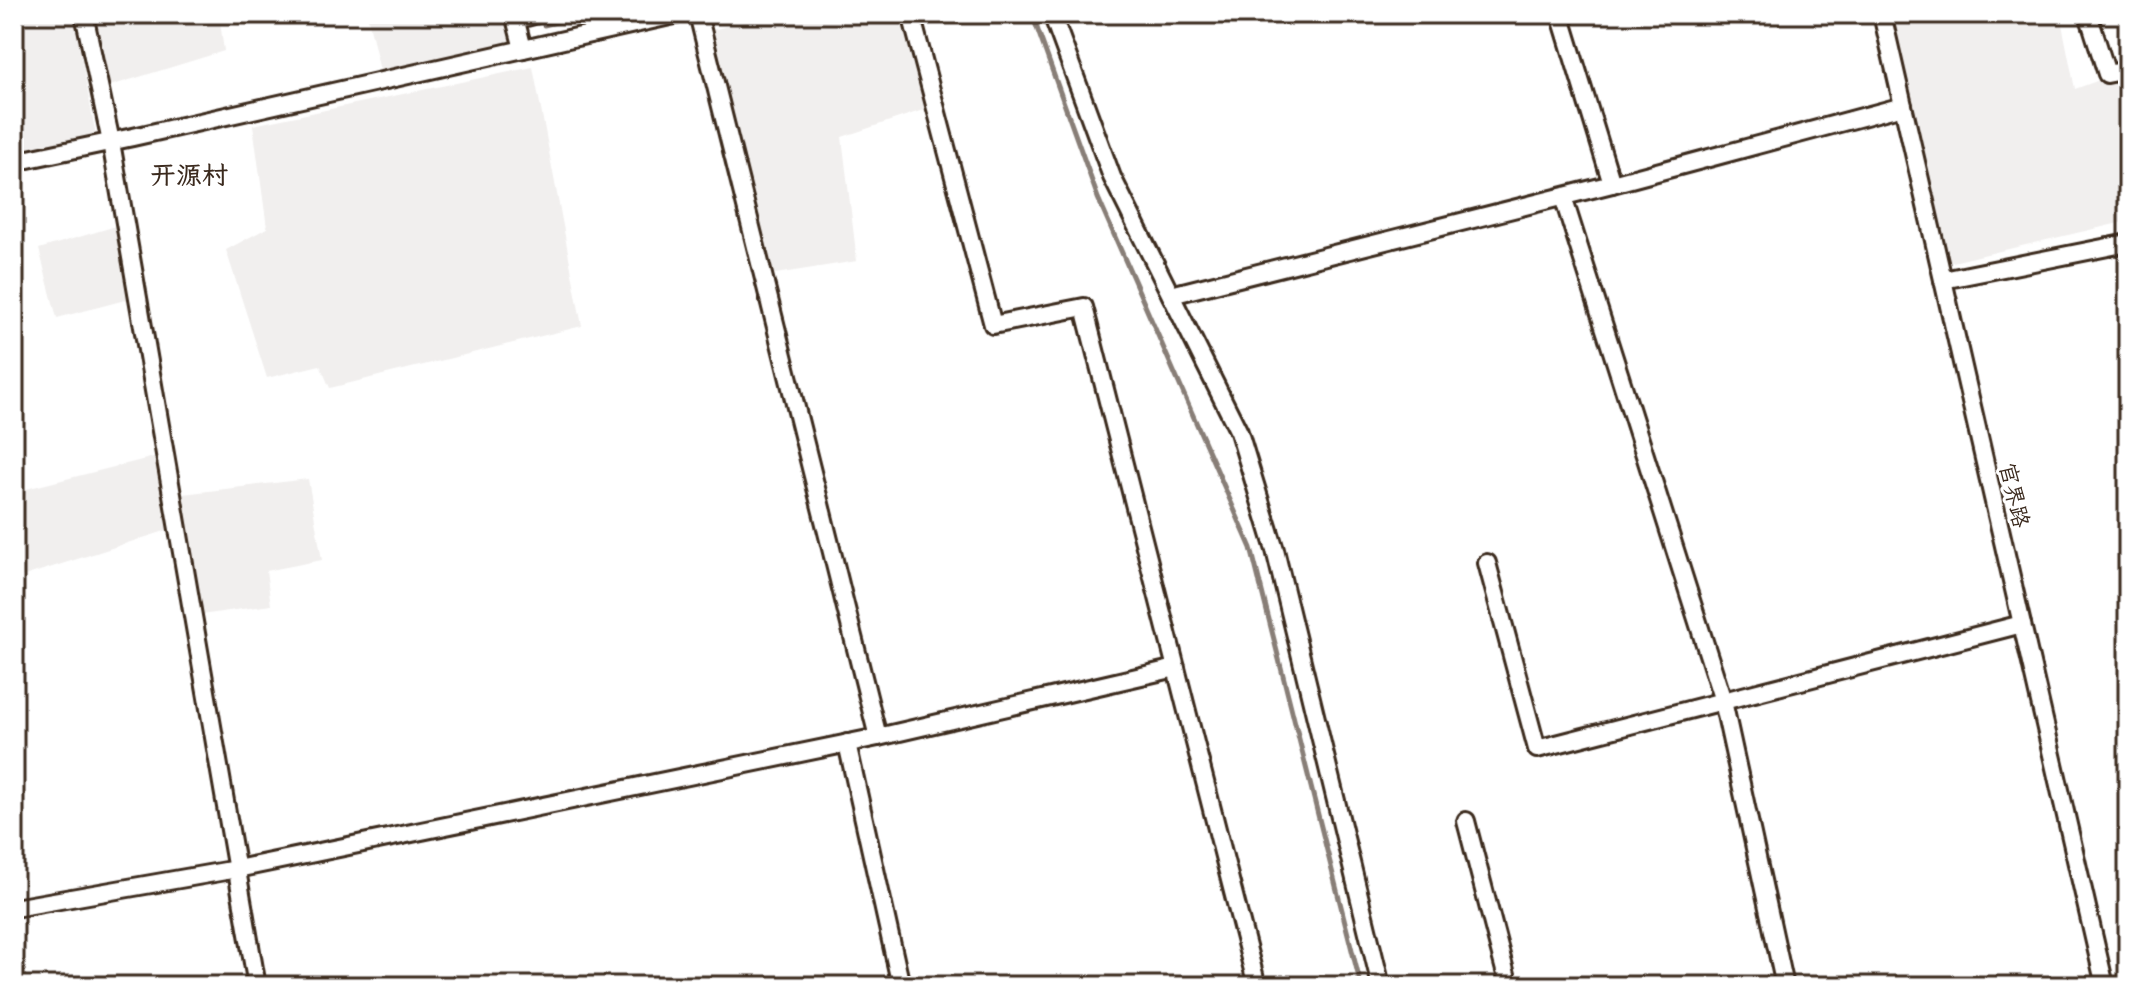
<svg xmlns="http://www.w3.org/2000/svg" width="2142" height="1000" viewBox="0 0 2142 1000" font-family="Pangolin,'LXGW WenKai TC',sans-serif">
<style>
.built{fill:#f1efee}
.lines{fill:none;stroke-linecap:round;stroke-linejoin:round}
.stream{stroke:#887e77;stroke-width:5}
.minor-casing{stroke:#3b2a1e;stroke-width:22}
.minor{stroke:#fff;stroke-width:16}
.labels{text-anchor:middle;stroke-width:6;stroke-linejoin:round;paint-order:stroke}
.street-label{font-size:22px;fill:#3b2a1e;stroke:#fff}
.quarter-label{font-size:26px;font-weight:bold;fill:#3b2a1e;stroke:#fff}
</style>
<rect width="100%" height="100%" fill="#fff"/>
<filter id="ink" filterUnits="userSpaceOnUse"><feTurbulence type="fractalNoise" baseFrequency=".0125" numOctaves="2"/><feDisplacementMap in="SourceGraphic" scale="16" xChannelSelector="R" yChannelSelector="G"/><feConvolveMatrix kernelMatrix="1 2 1 2 8 2 1 2 1" color-interpolation-filters="sRGB"/></filter>
<g filter="url(#ink)">
<g class="built">
<polygon points="14,14 73,14 96,135 14,151"/>
<polygon points="95,14 219,14 224,51 110,86"/>
<polygon points="367,14 503,14 514,45 380,71"/>
<polygon points="776,14 911,14 935,106 842,137 857,261 763,276 712,30"/>
<polygon points="1882,14 2060,14 2075,89 2124,71 2128,87 2128,221 1940,265"/>
<polygon points="533,67 582,326 330,388 320,365 267,378 226,250 267,228 253,125"/>
<polygon points="116,226 129,299 57,318 39,249"/>
<polygon points="158,456 168,530 21,577 14,548 14,492"/>
<polygon points="308,479 322,560 266,571 271,605 201,615 183,494"/>
</g>
<g class="lines">
<g class="stream">
<polyline points="1032,14 1098,198 1251,548 1361,986"/>
<polyline points="544,25 587,14"/>
</g>
<defs>
<g id="minor">
<polyline points="84,14 111,142 257,986"/>
<polyline points="514,14 523,49"/>
<polyline points="698,14 878,737"/>
<polyline points="911,14 993,325 1084,307 1257,986"/>
<polyline points="1052,14 1112,177 1239,432 1275,550 1381,986"/>
<polyline points="1560,14 1612,184"/>
<polyline points="1882,14 2105,986"/>
<polyline points="2088,14 2107,74 2128,70"/>
<polyline points="516,20 538,14"/>
<polyline points="14,162 133,137 679,14"/>
<polyline points="1563,197 1723,701 1785,986"/>
<polyline points="1943,280 2128,243"/>
<polyline points="1171,295 1612,184 1903,106"/>
<polyline points="1487,563 1537,749 2022,624"/>
<polyline points="847,743 901,986"/>
<polyline points="1466,821 1509,986"/>
<polyline points="14,908 237,869 878,737 1176,668"/>
</g>
</defs>
<use href="#minor" class="minor-casing"/>
<use href="#minor" class="minor"/>
</g>
</g>
<g class="labels">
<g class="street-label">
<text transform="translate(2015 495) rotate(77)" y="8">官界路</text>
</g>
<g class="quarter-label">
<text x="189" y="184">开源村</text>
</g>
</g>
<rect width="2142" height="1000" fill="none" stroke="#fff" stroke-width="48"/>
<rect x="24" y="24" width="2094" height="952" fill="none" stroke="#3b2a1e" stroke-width="3" filter="url(#ink)"/>
</svg>
